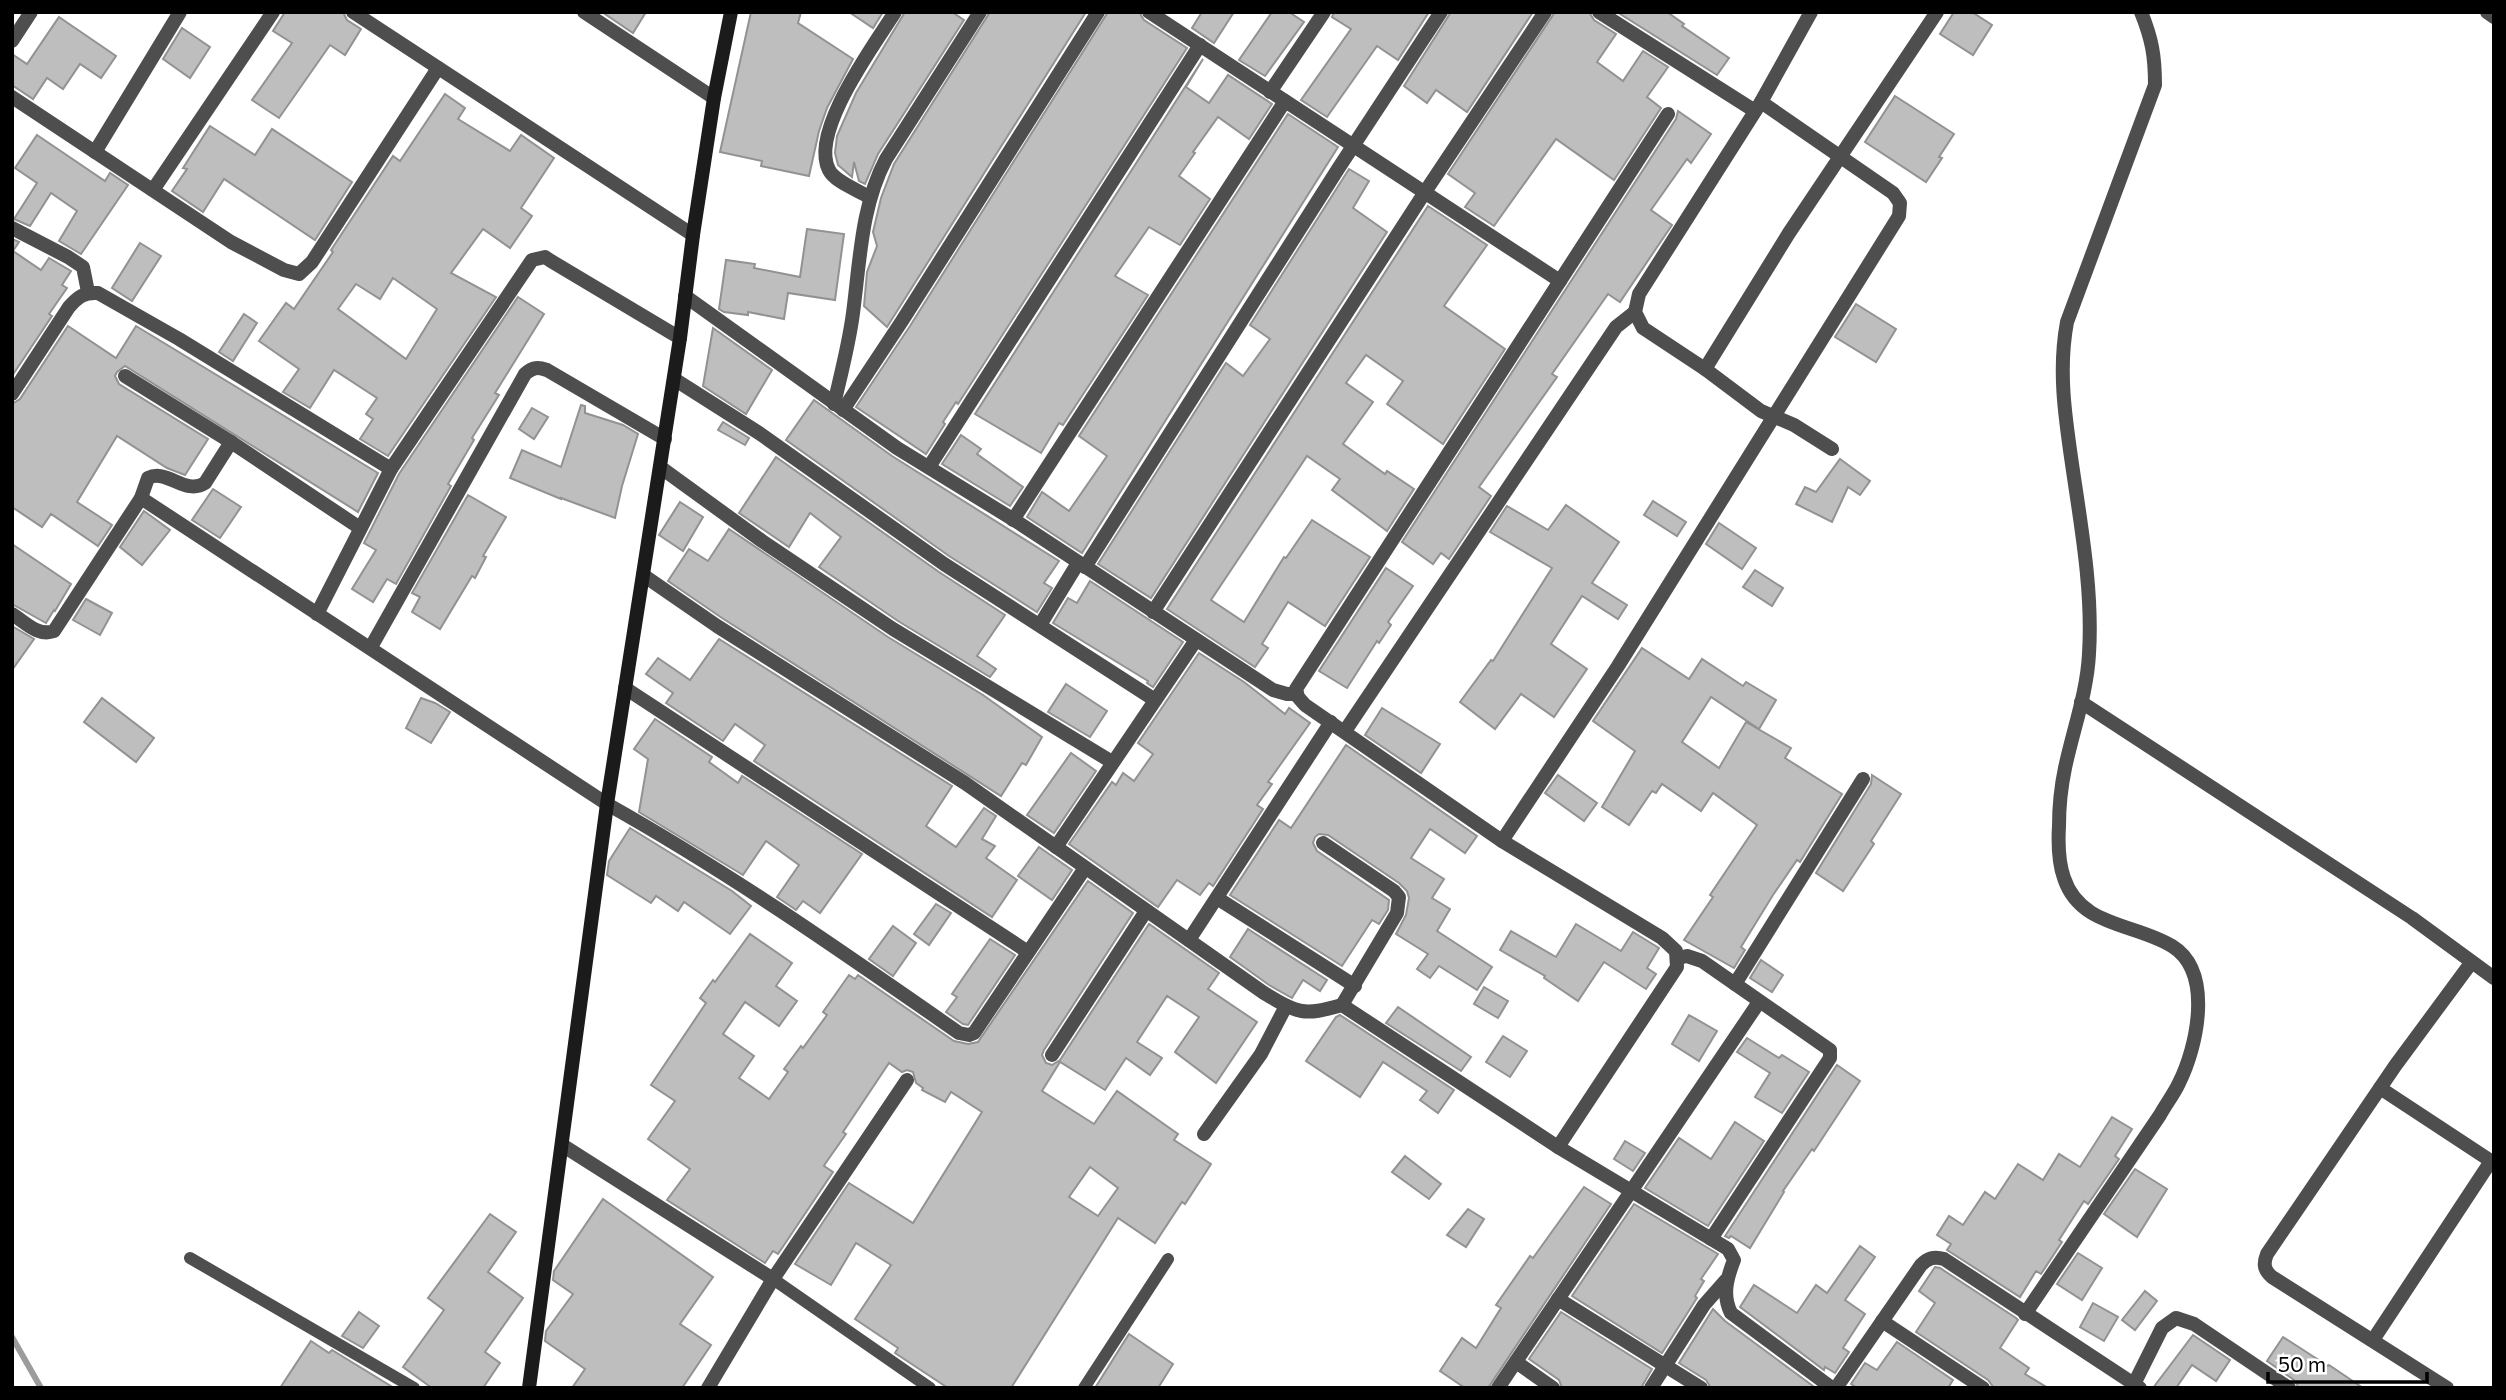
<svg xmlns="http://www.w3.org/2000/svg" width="2506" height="1400" viewBox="0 0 2506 1400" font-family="Commissioner,sans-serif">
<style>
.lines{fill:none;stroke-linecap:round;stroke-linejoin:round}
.stream{stroke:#9c9c9c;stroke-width:6}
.building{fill:#bebebe;stroke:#929292;stroke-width:2;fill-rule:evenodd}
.lane{stroke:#4e4e4e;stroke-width:12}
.street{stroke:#4e4e4e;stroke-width:14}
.secondary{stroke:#1b1b1b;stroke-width:14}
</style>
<rect width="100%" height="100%" fill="#fff"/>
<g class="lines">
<polyline class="stream" points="12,1337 41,1388"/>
</g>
<g class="building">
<polygon points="285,12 343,12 347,20 361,29 345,55 330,45 279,118 252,100 292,43 273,31"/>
<polygon points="602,12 646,12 633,33"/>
<polygon points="751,12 801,12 798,23 853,59 827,108 819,131 809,176 761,166 762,161 720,152"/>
<polygon points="849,12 883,12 873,28"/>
<polygon points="905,12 952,12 964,20 878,154 865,184 859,181 854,162 852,177 838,165 835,153 837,136 856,93"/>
<polygon points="990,12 1086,12 887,327 864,306 867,272 877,246 873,232 881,198 894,164"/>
<polygon points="1108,12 1139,12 1144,20 1187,48 958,404 956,402 943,422 945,424 926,454 856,407 910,326"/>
<polygon points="1202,12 1234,12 1214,43 1192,28"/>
<polygon points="1272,12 1289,12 1304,22 1265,76 1239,60"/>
<polygon points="1334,12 1429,12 1398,60 1377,46 1327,117 1301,100 1351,29 1332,17"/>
<polygon points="1451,12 1533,12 1467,112 1436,90 1427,103 1404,86"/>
<polygon points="1555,12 1589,12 1594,20 1616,34 1597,62 1623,81 1643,51 1668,67 1647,97 1661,108 1614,180 1556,139 1494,226 1465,207 1475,193 1448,174"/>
<polygon points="1617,12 1667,12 1684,24 1682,26 1729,58 1717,75"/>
<polygon points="1954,12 1972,12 1992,25 1973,55 1940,34"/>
<polygon points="59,17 116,56 101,78 80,64 63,89 47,78 33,99 12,85 12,54 27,64"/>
<polygon points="182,28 210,47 190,78 163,59"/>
<polygon points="1203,59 1186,87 1209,103 1228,75 1272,104 1249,139 1218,117 1193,152 1195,153 1179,176 1210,199 1180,245 1149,227 1115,276 1148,295 1063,425 1059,423 1041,453 975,414"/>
<path d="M445,94L465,108L458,119L510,151L521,135L554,158L521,208L532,216L510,248L483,229L451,273L496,297L388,456L360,439L373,419L366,414L377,398L334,370L310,408L283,392L299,369L259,341L286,303L294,309L333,252L331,250L393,156L400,161ZM393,278L437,309L406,359L338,309L356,284L380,299Z"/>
<polygon points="1895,96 1954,134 1939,157 1942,158 1926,182 1865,142"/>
<polygon points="1678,111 1711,134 1691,163 1687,159 1651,210 1672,225 1620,302 1608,294 1552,374 1557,377 1479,487 1491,496 1449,559 1441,553 1433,564 1402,542 1676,119"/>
<polygon points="1288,114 1338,147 1082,553 1027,517 1042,492 1069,511 1107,456 1079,436"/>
<polygon points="210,126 255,155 272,129 352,182 315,240 224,179 203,212 172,191 187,169 183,168"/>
<polygon points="37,135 105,181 110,173 128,185 81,254 59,241 77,211 51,193 30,226 14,219 37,183 15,168"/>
<polygon points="1349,169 1369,181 1353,208 1387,232 1151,598 1098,564 1226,363 1243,376 1270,339 1250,325"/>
<polygon points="1428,206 1487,245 1444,306 1505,349 1443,444 1387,404 1403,381 1366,355 1346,383 1373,402 1343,444 1385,474 1387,471 1414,489 1387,531 1332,490 1340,479 1307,456 1211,600 1244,622 1284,557 1286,558 1312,520 1370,557 1325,626 1288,602 1262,644 1268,648 1255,667 1167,609"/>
<polygon points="807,229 844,234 835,300 788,293 784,319 748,312 748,315 724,312 719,309 726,260 755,264 754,268 800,277"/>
<polygon points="12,239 19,242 13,251 41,270 49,258 71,271 62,285 67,288 49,314 52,316 12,376"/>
<polygon points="140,243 161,256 132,301 112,288"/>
<polygon points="518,297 544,314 495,393 499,395 472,438 474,440 448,484 451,486 396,584 387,579 373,602 352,589 376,550 364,543 399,474"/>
<polygon points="1856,304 1896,329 1876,362 1835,337"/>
<polygon points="244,314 257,323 233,361 219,352"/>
<polygon points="68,326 116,358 136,326 378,473 358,512 125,366 117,372 115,376 119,384 208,439 185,475 167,468 117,436 77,502 112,525 98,546 51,514 42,527 12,507 12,404 20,399"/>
<polygon points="713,328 772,370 746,414 703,386"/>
<polygon points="814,400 892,456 1059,561 1044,583 1052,588 1037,612 949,556 786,440"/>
<polygon points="581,405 585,406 585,413 623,425 638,434 622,486 615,518 561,498 561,499 510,478 522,450 561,467"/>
<polygon points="532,408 548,417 534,439 519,429"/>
<polygon points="723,422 749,438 745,445 718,430"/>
<polygon points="961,435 981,449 977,454 1023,487 1010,506 942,464"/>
<polygon points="776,457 939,572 1005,615 977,656 996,669 990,677 898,621 819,567 841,537 810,513 789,547 739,513"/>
<polygon points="1840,459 1870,481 1860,495 1848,487 1832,522 1796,504 1805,487 1816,492"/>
<polygon points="213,489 241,507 220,538 192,520"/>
<polygon points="468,495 506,517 483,556 486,557 475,578 472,576 440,629 412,612 420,597 412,593"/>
<polygon points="1653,501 1686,522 1677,536 1644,515"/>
<polygon points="680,502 703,517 683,551 659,535"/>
<polygon points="1566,505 1619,542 1592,583 1627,605 1618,619 1582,596 1551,644 1587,669 1554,717 1521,694 1495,729 1460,702 1491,660 1493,661 1552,568 1490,532 1507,506 1548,530"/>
<polygon points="144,511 170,530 142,565 120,547"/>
<polygon points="1719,523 1756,548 1742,569 1706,544"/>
<polygon points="729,529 888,637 983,695 1042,737 1026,765 1022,763 1001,796 722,618 668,581 689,549 708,561"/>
<polygon points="12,544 71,584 55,611 54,610 46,623 12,604"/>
<polygon points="1386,568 1413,586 1388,622 1391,625 1379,643 1377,641 1347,688 1319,671"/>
<polygon points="1755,570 1783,588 1772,606 1743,587"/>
<polygon points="1090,581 1183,642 1153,687 1147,683 1148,681 1053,623 1068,598 1077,603"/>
<polygon points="86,599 112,613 100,635 73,620"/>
<polygon points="12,626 34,639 12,670"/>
<polygon points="719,639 952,786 926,826 956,847 984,808 996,816 982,839 995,846 986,858 1017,880 992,917 754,761 765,745 735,724 723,741 666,703 673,693 646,674 658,658 690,680"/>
<polygon points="1642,648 1689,679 1702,659 1743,686 1746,682 1776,700 1759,729 1711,697 1682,742 1719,768 1746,722 1791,748 1785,758 1842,794 1800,862 1797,860 1773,895 1741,947 1745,950 1734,968 1684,940 1713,897 1710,895 1757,825 1713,793 1701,811 1662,784 1656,793 1652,791 1629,825 1602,807 1635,751 1593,721"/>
<polygon points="1199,653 1244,682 1285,714 1289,708 1310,723 1268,782 1272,784 1257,805 1263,809 1213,886 1209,883 1200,895 1177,880 1158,907 1069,844 1112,782 1116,785 1123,773 1134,781 1153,754 1138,743"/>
<polygon points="1066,684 1107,711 1090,737 1048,712"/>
<polygon points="102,698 154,738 136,762 84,722"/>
<polygon points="421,698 435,703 450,712 431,743 406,728"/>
<polygon points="1382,708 1440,744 1421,773 1365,735"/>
<polygon points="655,719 712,757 709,762 738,783 742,776 862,854 820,913 803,901 796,910 777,897 799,865 766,841 743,875 639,812 648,759 634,749"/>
<polygon points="1346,745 1477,836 1465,853 1430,829 1411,858 1444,879 1432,898 1450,909 1437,931 1492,967 1477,990 1439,966 1430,978 1417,969 1428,954 1396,934 1406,915 1409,898 1407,891 1399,883 1328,835 1319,834 1315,837 1313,843 1317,851 1389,900 1388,910 1379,924 1372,920 1342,966 1230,895 1279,820 1291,828"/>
<polygon points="1071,753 1096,771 1054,833 1027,815"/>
<polygon points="1558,775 1597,803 1584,821 1545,793"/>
<polygon points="1872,775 1901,794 1871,841 1874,844 1843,891 1816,873 1871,784"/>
<polygon points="630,828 732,891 751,906 730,934 684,902 678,911 656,896 651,903 607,875 609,861"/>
<polygon points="1039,847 1072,870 1052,900 1018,876"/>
<path d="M1088,881L1133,913L1044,1050L1042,1055L1046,1063L1052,1065L1060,1060L1149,924L1219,973L1208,989L1257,1022L1216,1083L1175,1052L1199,1017L1167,996L1137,1042L1162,1058L1150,1075L1126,1058L1105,1090L1060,1062L1042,1091L1094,1124L1117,1091L1178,1134L1174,1140L1211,1164L1185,1204L1182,1202L1155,1243L1118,1218L1011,1388H948L895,1353L898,1348L855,1319L891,1265L856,1243L831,1285L795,1264L849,1183L913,1223L982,1112L951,1092L945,1102L922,1090L923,1088L916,1083L913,1072L907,1070L902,1072L889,1063L843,1132L846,1134L825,1164L824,1166L833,1172L778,1254L773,1251L765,1263L667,1200L690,1169L648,1139L675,1101L651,1085L706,1003L700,998L713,980L715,982L750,934L792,963L776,986L797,1001L779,1026L745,1002L723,1034L754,1056L739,1078L769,1099L788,1072L784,1069L801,1046L803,1048L827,1015L823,1012L849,975L855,979L858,975L954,1041L968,1044L978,1042ZM1090,1167L1118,1188L1098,1216L1069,1197Z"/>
<polygon points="936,904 951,913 929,945 914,934"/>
<polygon points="1576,924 1621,951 1633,932 1659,948 1647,968 1656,974 1646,989 1604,962 1578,1001 1544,978 1545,976 1500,950 1511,931 1556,957"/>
<polygon points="893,926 916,943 893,976 869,959"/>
<polygon points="1248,929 1327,980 1320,991 1303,980 1292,998 1269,985 1230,957"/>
<polygon points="990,939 1015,955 968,1025 963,1024 946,1012 957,997 952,994"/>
<polygon points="1761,960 1783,975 1772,992 1750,978"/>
<polygon points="1484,987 1508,1001 1498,1018 1474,1004"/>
<polygon points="1398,1007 1471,1057 1461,1071 1386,1023"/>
<polygon points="1340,1015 1454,1090 1438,1113 1420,1100 1427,1091 1383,1062 1360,1097 1306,1061 1336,1017"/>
<polygon points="1689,1015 1717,1031 1699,1061 1672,1044"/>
<polygon points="1503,1036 1527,1051 1510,1077 1486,1062"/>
<polygon points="1747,1038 1779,1058 1782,1055 1809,1072 1782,1113 1755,1097 1770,1073 1737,1052"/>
<polygon points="1837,1065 1860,1081 1814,1151 1812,1149 1783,1191 1784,1192 1750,1248 1731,1236 1729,1238 1725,1236"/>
<polygon points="2112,1117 2132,1129 2115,1156 2119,1159 2088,1204 2084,1201 2059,1240 2062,1242 2041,1274 2036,1271 2020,1297 1947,1250 1951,1244 1937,1235 1949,1216 1963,1225 1985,1192 1995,1199 2018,1164 2043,1180 2059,1154 2080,1167"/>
<polygon points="1735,1122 1764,1141 1708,1226 1645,1188 1679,1138 1711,1159"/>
<polygon points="1625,1141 1645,1153 1633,1171 1614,1159"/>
<polygon points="1405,1156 1441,1184 1429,1199 1392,1172"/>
<polygon points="2135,1169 2167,1189 2137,1237 2104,1214"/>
<polygon points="1584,1187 1611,1204 1488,1388 1465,1388 1440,1371 1462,1338 1476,1348 1501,1308 1496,1305 1530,1256 1533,1258"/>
<polygon points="603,1199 713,1277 680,1324 711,1345 682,1388 572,1388 585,1369 545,1341 546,1331 573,1294 553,1280 554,1271"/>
<polygon points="1634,1204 1718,1254 1701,1279 1704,1281 1695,1296 1697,1298 1662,1353 1572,1296"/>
<polygon points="1468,1209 1484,1219 1466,1247 1447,1235"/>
<polygon points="490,1214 516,1232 488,1272 523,1298 485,1352 500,1363 483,1388 432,1388 403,1367 444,1310 428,1298"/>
<polygon points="1860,1246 1875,1257 1845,1300 1865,1314 1843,1348 1849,1352 1835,1373 1825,1367 1824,1370 1740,1307 1754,1285 1797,1313 1816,1285 1827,1293"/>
<polygon points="2078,1253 2102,1268 2082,1300 2057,1284"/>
<polygon points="1935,1267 1940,1268 2016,1318 2018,1320 2000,1348 2029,1368 2025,1374 2048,1388 1994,1388 1988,1380 1916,1332 1935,1303 1919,1291"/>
<polygon points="2145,1291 2157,1301 2135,1330 2122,1320"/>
<polygon points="2093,1303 2118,1317 2104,1341 2080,1327"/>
<polygon points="1713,1309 1725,1321 1813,1386 1812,1388 1711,1388 1706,1380 1679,1363"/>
<polygon points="359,1312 379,1326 363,1348 342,1336"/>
<polygon points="1561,1312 1652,1369 1641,1388 1562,1388 1559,1380 1529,1359"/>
<polygon points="1129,1334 1173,1364 1158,1388 1095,1388"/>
<polygon points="2193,1335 2230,1360 2216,1381 2192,1365 2176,1388 2153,1388"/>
<polygon points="2283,1337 2328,1366 2329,1365 2363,1388 2299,1388 2294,1380 2267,1361"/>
<polygon points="311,1341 329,1353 332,1350 394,1388 280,1388"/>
<polygon points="1897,1342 1953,1380 1948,1388 1857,1388 1851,1384 1865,1363 1877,1370"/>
</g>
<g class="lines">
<g class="lane">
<polyline points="190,1258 414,1388"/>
<polyline points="773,1279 930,1388"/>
<polyline points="1084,1388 1168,1259"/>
</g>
<g class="street">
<polyline points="353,12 693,235"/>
<polyline points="584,12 714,98"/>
<polyline points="1149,12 1560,281"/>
<polyline points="1599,12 1755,111"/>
<polyline points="1811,12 1761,102 1639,294 1635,312 1643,328 1705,369 1761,411 1794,425 1832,449"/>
<polyline points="2487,12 2494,17"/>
<polyline points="12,41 31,12"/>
<polyline points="1270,92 1324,12"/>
<polyline points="12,97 231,242 284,270 299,274 312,262 438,68"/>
<polyline points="95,152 180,12"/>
<polyline points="153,190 273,12"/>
<path d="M869,197C858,190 835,182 829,170C809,132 875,44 895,12"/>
<polyline points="12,228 68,257 83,267 88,292"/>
<polyline points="685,296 897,448 1019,523 1273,690 1287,694 1296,694"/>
<polyline points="1705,369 1789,233 1937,12"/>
<polyline points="125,376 231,442 360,528"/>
<polyline points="674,379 759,433 944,564 1155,700"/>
<path d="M12,394L69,307C78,297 84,292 98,293L179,339L391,469"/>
<path d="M834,404C841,374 849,344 853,313C860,261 861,206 886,159L980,12"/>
<polyline points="843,410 902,321 1098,12"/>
<polyline points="660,467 762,541 893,629 1112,762"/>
<polyline points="929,467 1200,45"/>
<path d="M141,498L607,804C730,873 844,953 959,1033L969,1035L974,1033L1085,868"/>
<polyline points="1013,520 1285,101"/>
<polyline points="1085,567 1338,169 1441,12"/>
<path d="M643,575L717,626L965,783L1264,993C1299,1014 1303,1016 1342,1005L1558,1147L1728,1249L1734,1260C1727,1278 1722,1295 1731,1313L1832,1388"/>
<polyline points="1153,612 1425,192 1545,12"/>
<path d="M12,614C25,622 38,637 54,631L141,498L148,478C167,468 185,496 205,483L231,442"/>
<polyline points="317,614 391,469 532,260 545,257 551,261 680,338"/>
<polyline points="1040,625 1078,563"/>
<path d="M371,647L525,374C533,367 538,367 547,370L665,439"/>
<polyline points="625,688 1028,952"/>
<polyline points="2081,702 2412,918 2494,978"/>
<polyline points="1345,731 1616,327 1635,312"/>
<polyline points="1502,841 1618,666 1899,216 1900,203 1893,193 1761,102"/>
<polyline points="1323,843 1394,891 1399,897 1397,913 1342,1005"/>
<polyline points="1056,847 1196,640"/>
<polyline points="1217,898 1355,986"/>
<polyline points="1189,940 1331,722"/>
<polyline points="1678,958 1687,956 1702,961 1830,1050 1830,1058 1711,1239"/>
<polyline points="1735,984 1863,779"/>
<polyline points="1052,1055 1146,911"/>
<polyline points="2380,1088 2494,1163"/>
<polyline points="1204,1134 1261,1054 1286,1006"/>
<polyline points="562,1145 773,1279 907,1080"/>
<polyline points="1558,1147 1677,967 1676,951 1662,938 1502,841 1305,705 1298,697 1296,689 1668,114"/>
<polyline points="1558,1299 1701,1388"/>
<path d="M2025,1314L2160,1115C2166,1104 2174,1094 2179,1083C2197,1047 2214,972 2172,946C2135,923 2080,927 2064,878C2058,861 2058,843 2059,826C2059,806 2061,787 2065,768C2073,730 2087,693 2089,654C2093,591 2081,526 2072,464C2065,416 2058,370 2067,322L2155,85C2155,56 2152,39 2141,12"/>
<polyline points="1882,1321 1983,1388"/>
<polyline points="2373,1340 2491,1161"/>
<polyline points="1516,1362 1553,1388"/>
<polyline points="708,1388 773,1279"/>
<polyline points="1498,1388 1759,1002"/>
<polyline points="1651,1388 1704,1305 1726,1280"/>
<path d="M1836,1388L1921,1265C1928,1258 1934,1256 1944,1259L2140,1388"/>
<polyline points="2132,1388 2162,1328 2176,1318 2194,1324 2289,1388"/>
<path d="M2447,1388L2272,1277C2264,1270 2263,1264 2267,1254L2395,1066L2471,963"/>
</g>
<polyline class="secondary" points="529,1388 607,804 680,338 693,235 714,98 731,12"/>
</g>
<rect width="2506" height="1400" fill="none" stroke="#000000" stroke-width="28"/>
<path d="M2268 1372v10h159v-10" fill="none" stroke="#000000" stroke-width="3.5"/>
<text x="2278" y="1372" font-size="21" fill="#000000" stroke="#ffffff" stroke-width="5" paint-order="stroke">50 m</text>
</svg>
